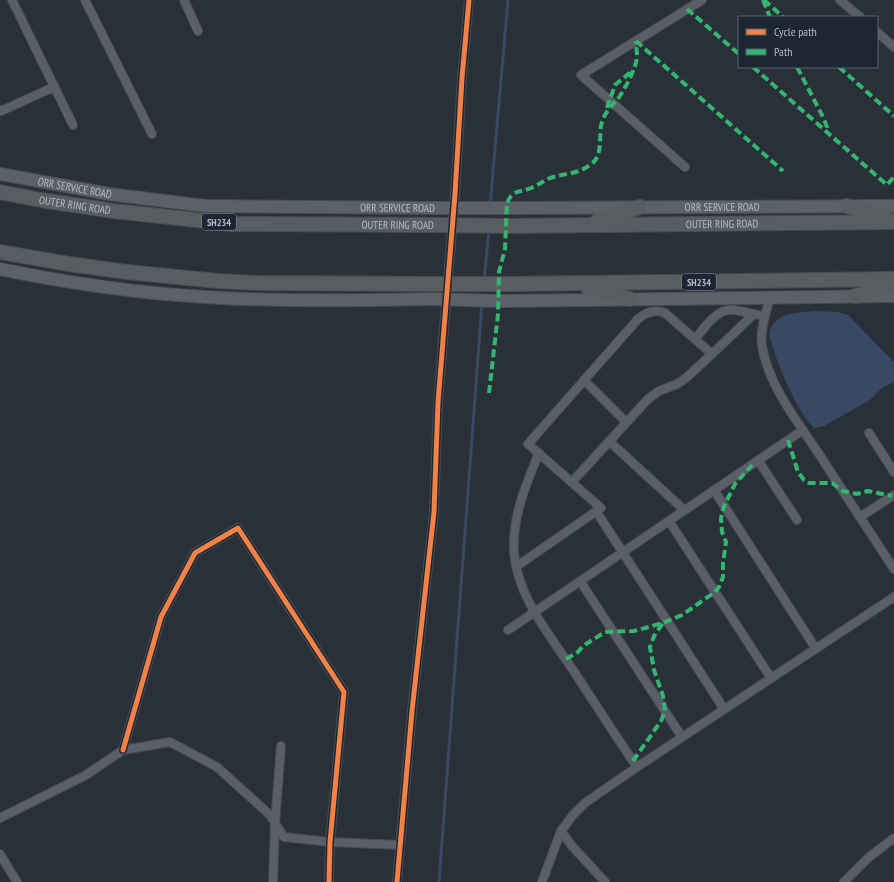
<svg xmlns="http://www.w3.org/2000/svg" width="894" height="882" viewBox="0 0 894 882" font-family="'PT Sans Narrow',sans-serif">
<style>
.water{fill:#384963}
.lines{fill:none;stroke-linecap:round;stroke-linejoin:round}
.stream{stroke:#384963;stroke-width:3}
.minor-casing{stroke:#484c53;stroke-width:10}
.primary-casing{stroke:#484c55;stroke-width:14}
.motorway-casing{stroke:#474c53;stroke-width:16}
.minor{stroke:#5a5e66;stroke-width:8}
.primary{stroke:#5c6168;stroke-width:12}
.motorway{stroke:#5a5d60;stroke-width:14}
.primary-bridge-casing{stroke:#484c55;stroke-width:14;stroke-linecap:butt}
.motorway-bridge-casing{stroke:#474c53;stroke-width:16;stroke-linecap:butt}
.primary-bridge{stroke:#5c6168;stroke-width:12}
.motorway-bridge{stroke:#5a5d60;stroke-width:14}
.quiet{stroke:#33b770;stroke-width:4;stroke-dasharray:8 4;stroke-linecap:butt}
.cycleway-casing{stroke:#1d2633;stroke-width:8}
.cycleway{stroke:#f48246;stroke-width:5}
.labels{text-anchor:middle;stroke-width:4;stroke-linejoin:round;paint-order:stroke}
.shield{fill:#1d2633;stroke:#878f9c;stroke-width:1}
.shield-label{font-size:10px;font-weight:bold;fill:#b4bcc9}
.street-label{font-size:11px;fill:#b4bcc9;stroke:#1d2633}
</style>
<rect width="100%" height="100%" fill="#2a3038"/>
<path class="water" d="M814,311L838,312L848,315L894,362V382L882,388L870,400L840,417L824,426L815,428C799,417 774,357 770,337C769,334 770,329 772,326C780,312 800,313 814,311Z"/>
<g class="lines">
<g class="stream">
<polyline points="490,206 508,0"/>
<polyline points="484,280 489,230"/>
<polyline points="439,882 482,303"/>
</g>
<defs>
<g id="minor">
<polyline points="12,0 73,125"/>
<polyline points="85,0 152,134"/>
<polyline points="184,0 198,31"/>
<polyline points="840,0 860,17"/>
<polyline points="877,32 894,47"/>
<polyline points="0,110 1,111 54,87"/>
<polyline points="685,167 581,75 702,0"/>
<path d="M770,297C766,313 760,329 762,345C767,384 800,425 821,457C845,495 870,532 894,569"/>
<path d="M695,339C705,328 716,308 734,310C742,311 750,313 758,315"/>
<polyline points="584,380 626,422"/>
<polyline points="869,433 894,472"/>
<polyline points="609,441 684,510"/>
<path d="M539,453C526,484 512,517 514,552C517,597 550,635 573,670C594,702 615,735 637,767"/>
<polyline points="758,460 797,520"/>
<polyline points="572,482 648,399 659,391 677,384 686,378 712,354 754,314"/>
<polyline points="714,490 816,649"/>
<polyline points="596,511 724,709"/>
<polyline points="860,517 894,495"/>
<polyline points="669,521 771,678"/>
<path d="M517,566L601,508L528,444L638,319C646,312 655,309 665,313L712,354"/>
<polyline points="580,581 682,737"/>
<polyline points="508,630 803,430"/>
<polyline points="123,750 161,617 195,553 238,528 344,692 330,842 329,882"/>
<polyline points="0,818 86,775 123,750 170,742 217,767 270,815 284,837 330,842 400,845"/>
<polyline points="0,854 17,882"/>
<polyline points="273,882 275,823 281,746"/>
<polyline points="397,882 412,711 434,512 438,402 455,194 462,78 469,0"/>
<polyline points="542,882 561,831"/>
<polyline points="605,882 572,846 561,831 573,815 585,803 637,767 894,597"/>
<polyline points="844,882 868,858 894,838"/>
</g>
<g id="primary">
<path id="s1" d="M0,174L109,194L205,206L437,208"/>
<path id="s2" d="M508,208L894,206"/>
<path d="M0,269C68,283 137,293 206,297C281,302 356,300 430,299"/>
<polyline points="501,301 894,296"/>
</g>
<g id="motorway">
<path id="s3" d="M0,192L41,200L114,211L233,224L440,225"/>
<polyline points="847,206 887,217"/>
<polyline points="598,220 640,207"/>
<path id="s4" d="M508,226L894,222"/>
<polyline points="0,252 69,264 127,272 218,281 258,283 438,284"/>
<polyline points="503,284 894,279"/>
<polyline points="588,288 630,299"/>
<polyline points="855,296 894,286"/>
</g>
</defs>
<use href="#minor" class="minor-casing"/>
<use href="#primary" class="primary-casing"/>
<use href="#motorway" class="motorway-casing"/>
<use href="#minor" class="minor"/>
<use href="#primary" class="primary"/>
<use href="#motorway" class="motorway"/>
<defs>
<g id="primary-bridge">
<polyline points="437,208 508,208"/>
<polyline points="430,299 501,301"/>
</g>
<g id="motorway-bridge">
<polyline points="440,225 508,226"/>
<polyline points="438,284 503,284"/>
</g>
</defs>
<use href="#primary-bridge" class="primary-bridge-casing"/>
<use href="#motorway-bridge" class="motorway-bridge-casing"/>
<use href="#primary-bridge" class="primary-bridge"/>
<use href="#motorway-bridge" class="motorway-bridge"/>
<g class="quiet">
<polyline points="763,0 770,17"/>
<polyline points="764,0 783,17"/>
<polyline points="687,9 739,54"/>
<polyline points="636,41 783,171"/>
<polyline points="753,67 887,185 894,177"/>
<polyline points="797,67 823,117 827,127 827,132"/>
<polyline points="839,67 894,116"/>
<polyline points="607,108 615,85 632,71"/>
<path d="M489,393L498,314L499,272L505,249L507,203C513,189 519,193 531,188C538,185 544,181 550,178C565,173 576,175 590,165C603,157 599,139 601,126C603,115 610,107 617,100C624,91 637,67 637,56C637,51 636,46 636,41"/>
<polyline points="788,440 798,472 804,480 809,483 832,483 843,491 857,494 868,491 892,496"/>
<polyline points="566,659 578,652 583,646 605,632 634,631 663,623 682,615 715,592 719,587 723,577 723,563 726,542 722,532 721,518 724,506 735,484 752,465"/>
<polyline points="633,761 661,721 665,711 663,696 654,670 650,647 654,636 663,623"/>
</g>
<defs>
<g id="cycleway">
<polyline points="123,750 161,617 195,553 238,528 344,692 330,842 329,882"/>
<polyline points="397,882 412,711 434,512 438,402 455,194 462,78 469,0"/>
</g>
</defs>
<use href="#cycleway" class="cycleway-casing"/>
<use href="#cycleway" class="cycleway"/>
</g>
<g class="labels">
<g class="shield">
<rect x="202" y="214" width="34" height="16" rx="3"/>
<rect x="682" y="274" width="34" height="16" rx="3"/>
</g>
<g class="shield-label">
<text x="219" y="226">SH234</text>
<text x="699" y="286">SH234</text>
</g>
<g class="street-label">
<text dy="4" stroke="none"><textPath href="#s1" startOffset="76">ORR SERVICE ROAD</textPath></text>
<text dy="4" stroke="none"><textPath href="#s3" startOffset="76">OUTER RING ROAD</textPath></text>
<text dy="4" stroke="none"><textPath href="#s2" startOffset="214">ORR SERVICE ROAD</textPath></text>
<text dy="4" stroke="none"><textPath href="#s1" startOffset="400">ORR SERVICE ROAD</textPath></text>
<text dy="4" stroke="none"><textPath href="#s3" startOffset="400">OUTER RING ROAD</textPath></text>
<text dy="4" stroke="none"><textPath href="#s4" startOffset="214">OUTER RING ROAD</textPath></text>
</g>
</g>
<rect x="738" y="16" width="140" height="52" fill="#1d2633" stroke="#59626f"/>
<rect x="746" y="29" width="20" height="6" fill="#f48246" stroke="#59626f"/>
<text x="774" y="36" font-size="12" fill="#b4bcc9">Cycle path</text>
<rect x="746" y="49" width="20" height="6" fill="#33b770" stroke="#59626f"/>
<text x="774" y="56" font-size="12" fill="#b4bcc9">Path</text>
</svg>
